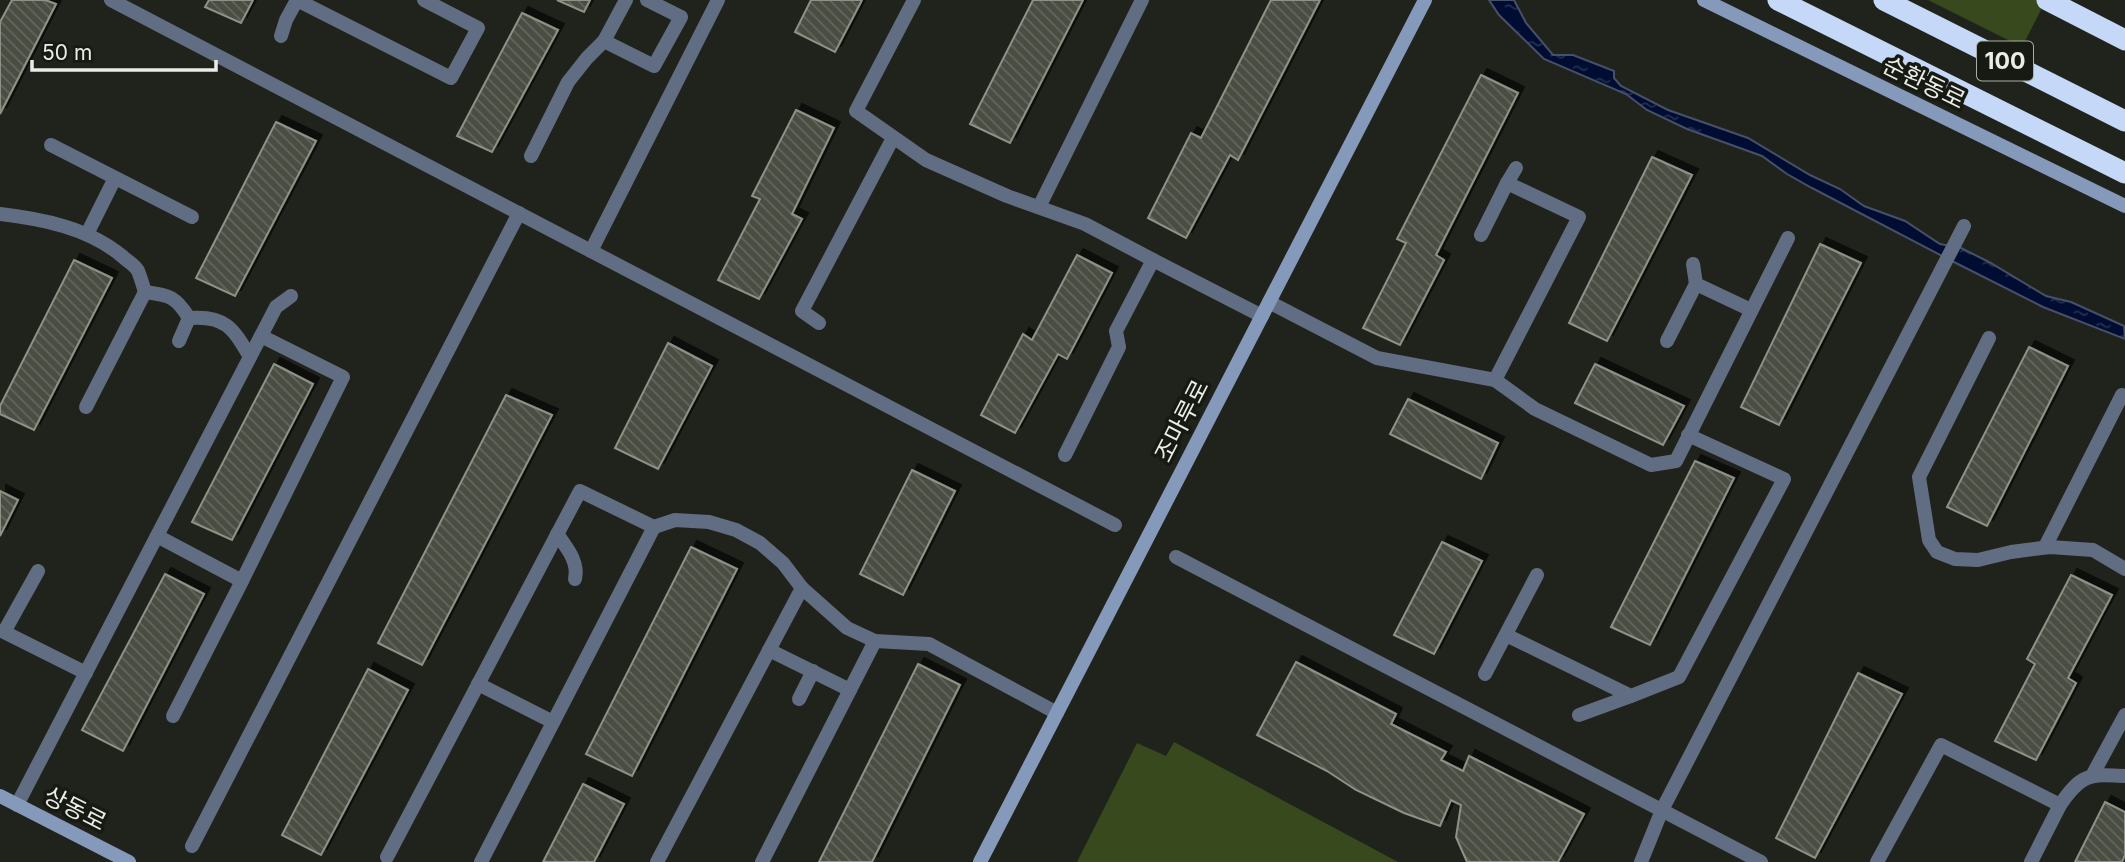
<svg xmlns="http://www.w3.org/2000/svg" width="2125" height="862" viewBox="0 0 2125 862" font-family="Inter,'Noto Sans KR',sans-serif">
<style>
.grass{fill:#38491d}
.water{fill:url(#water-ripples);stroke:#465068;stroke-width:2}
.building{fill:url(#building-back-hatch);stroke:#8d9287;stroke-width:2;filter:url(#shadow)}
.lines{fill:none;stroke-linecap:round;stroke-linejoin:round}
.lane{stroke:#616d82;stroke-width:14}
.street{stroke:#616d82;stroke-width:14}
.secondary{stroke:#8599ba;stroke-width:14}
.highway{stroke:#c5d8f7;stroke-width:21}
.labels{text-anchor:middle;stroke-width:7;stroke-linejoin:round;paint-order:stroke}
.shield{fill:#161a12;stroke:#aaaea7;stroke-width:2}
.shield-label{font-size:23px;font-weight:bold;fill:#eaede7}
.street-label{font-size:24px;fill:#eaede7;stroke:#161a12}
</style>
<defs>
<pattern id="water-ripples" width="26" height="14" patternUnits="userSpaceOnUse" patternTransform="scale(1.75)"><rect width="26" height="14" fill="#000c32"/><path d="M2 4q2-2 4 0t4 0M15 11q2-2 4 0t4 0" fill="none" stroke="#253050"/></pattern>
<pattern id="building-back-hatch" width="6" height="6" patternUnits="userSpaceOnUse" patternTransform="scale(1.75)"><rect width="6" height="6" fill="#494d43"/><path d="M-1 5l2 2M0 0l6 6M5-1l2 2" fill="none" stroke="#63675e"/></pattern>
<filter id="shadow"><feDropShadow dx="6" dy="-6" stdDeviation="0" flood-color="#0009"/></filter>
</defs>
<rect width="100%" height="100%" fill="#20231b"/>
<g class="grass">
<polygon points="1928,0 2046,0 2022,47"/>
<polygon points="1174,742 1398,862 1077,862 1137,743 1166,756"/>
</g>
<polygon class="water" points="1489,0 1514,0 1526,23 1553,55 1573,55 1614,71 1614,78 1621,86 1668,110 1748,138 1810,175 1840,189 1864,206 1905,221 1940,244 1961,248 1989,262 2046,296 2071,302 2124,326 2125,339 2043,307 1946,258 1812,188 1787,174 1762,156 1687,129 1647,110 1626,94 1544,59 1499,15"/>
<g class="building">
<polygon points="12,0 45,0 56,4 0,114 0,22"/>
<polygon points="209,0 253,0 241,23 205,7"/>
<polygon points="557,0 590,0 584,12"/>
<polygon points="811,0 862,0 835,52 795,32"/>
<polygon points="1033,0 1083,0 1010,143 970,124"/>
<polygon points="1271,0 1320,0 1238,160 1230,155 1186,238 1148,218 1191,133 1201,138"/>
<polygon points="522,13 558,30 492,152 457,136"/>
<polygon points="1481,75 1518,93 1436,255 1444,260 1400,345 1363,328 1406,243 1397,239"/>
<polygon points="796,110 834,128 792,214 802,219 759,299 718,280 760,199 752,196"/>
<polygon points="276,122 316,141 235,296 196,278"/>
<polygon points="1652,157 1692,175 1607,341 1569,323"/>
<polygon points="1820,244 1861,263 1779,425 1741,407"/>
<polygon points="1077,255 1112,273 1067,359 1058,354 1015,433 981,415 1023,334 1032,340"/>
<polygon points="74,260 112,278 34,430 0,414 0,406"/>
<polygon points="668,343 712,366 658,469 615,448"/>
<polygon points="2029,347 2068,366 1987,526 1947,507"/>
<polygon points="274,364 313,384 232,540 192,522"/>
<polygon points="1595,364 1684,406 1663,445 1575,403"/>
<polygon points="506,395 552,415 422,665 378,643"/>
<polygon points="1408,399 1498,443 1481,479 1390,434"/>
<polygon points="1695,461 1734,478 1650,645 1611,627"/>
<polygon points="912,470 955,491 903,595 860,574"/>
<polygon points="0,491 18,500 0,536"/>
<polygon points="1442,542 1482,561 1434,654 1394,635"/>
<polygon points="691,547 737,569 632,776 586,754"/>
<polygon points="165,574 204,594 123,751 82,730"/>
<polygon points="2071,575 2112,595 2068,678 2076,683 2036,760 1995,741 2035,664 2027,659"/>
<polygon points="1296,662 1396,714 1391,724 1446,752 1441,760 1463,771 1469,756 1584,814 1558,862 1467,862 1456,837 1461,805 1451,800 1440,826 1404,813 1356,790 1327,771 1257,735"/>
<polygon points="918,664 960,685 872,862 819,862"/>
<polygon points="368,669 408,690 321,855 282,835"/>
<polygon points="1858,673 1902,694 1815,858 1776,838"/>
<polygon points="583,784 624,804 594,862 543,862"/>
<polygon points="2105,802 2125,812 2125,855 2122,862 2075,862"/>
</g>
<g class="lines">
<g class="lane">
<polyline points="297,0 451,78 478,28 424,0"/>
<polyline points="914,0 856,111 926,160 1007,196 1085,224 1153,260"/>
<polyline points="281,36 286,20 297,0"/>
<polyline points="604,41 654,66 681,17 647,0"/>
<polyline points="51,145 192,217"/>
<polyline points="531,156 568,82 587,58 604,41 626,0"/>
<polyline points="1039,207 1142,0"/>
<path d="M0,214C43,219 88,228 122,256C127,261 135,265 138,271C141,278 143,286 145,292C170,295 176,297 189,318C225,315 233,328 250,357"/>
<polyline points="1693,264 1696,284 1751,310"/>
<polyline points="1269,302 1377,358 1495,380 1579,217 1507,183 1481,235"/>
<polyline points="819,323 802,311 893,138"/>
<polyline points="1989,338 1919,477 1929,540 1937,552 1955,559 1978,560 2011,552 2050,547 2093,550 2125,569"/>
<polyline points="179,341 189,318"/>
<polyline points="1667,341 1696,284"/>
<polyline points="1495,380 1535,409 1651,465 1676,461 1788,238"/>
<polyline points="86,407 145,292"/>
<polyline points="1065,455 1119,347 1116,331 1153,260 1262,316"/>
<path d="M557,534C567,548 579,562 575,579"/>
<polyline points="157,536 242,581 343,377 261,336"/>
<polyline points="2045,547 2122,395"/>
<polyline points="38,571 4,632 86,673"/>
<polyline points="1506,635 1631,696 1679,677 1784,479 1688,435"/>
<polyline points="769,650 850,690"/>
<polyline points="1485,674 1537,575"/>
<polyline points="478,684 553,722"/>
<polyline points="799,699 813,671"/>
<polyline points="1579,715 1631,696"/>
<polyline points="2093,774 2125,715"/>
<polyline points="17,805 276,307 291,296"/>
<polyline points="387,857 580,491 654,527"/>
<polyline points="481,862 654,527 675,520 709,522 736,530 760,543 783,563 802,588 847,628 875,641 929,644 1057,713"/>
<polyline points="657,862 802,588"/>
<polyline points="762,862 875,641"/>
<path d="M1877,862L1941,745L2060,805C2081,774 2089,774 2125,776"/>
<polyline points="2031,862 2060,805"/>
</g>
<g class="street">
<polyline points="111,0 1115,525"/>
<polyline points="1507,183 1516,168"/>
<polyline points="87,234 115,178"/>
<polyline points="591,251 718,0"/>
<polyline points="1176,557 1761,862"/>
<polyline points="173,716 242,581"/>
<polyline points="192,846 519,213"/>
<polyline points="1641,862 1662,810 1964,226"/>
</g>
<g class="secondary">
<polyline points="1704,0 2125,206"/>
<polyline points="0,796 129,862"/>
<polyline points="980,862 1425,0"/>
</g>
<g class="highway">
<polyline points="1778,0 2125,173"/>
<polyline points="1884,0 2125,121"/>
<polyline points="2047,0 2125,40"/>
</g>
</g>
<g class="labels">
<rect class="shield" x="1977" y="41.5" width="56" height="39" rx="5"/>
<g class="shield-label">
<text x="2005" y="69">100</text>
</g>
<g class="street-label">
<text transform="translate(1924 83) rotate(26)" y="8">순환동로</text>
<text transform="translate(1182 421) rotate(-63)" y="8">조마루로</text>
<text transform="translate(75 809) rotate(27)" y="8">상동로</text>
</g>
</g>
<path d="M32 60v10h184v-10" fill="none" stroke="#eaede7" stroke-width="3.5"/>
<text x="42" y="60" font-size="21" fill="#eaede7" stroke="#161a12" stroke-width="5" paint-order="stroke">50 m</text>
</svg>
